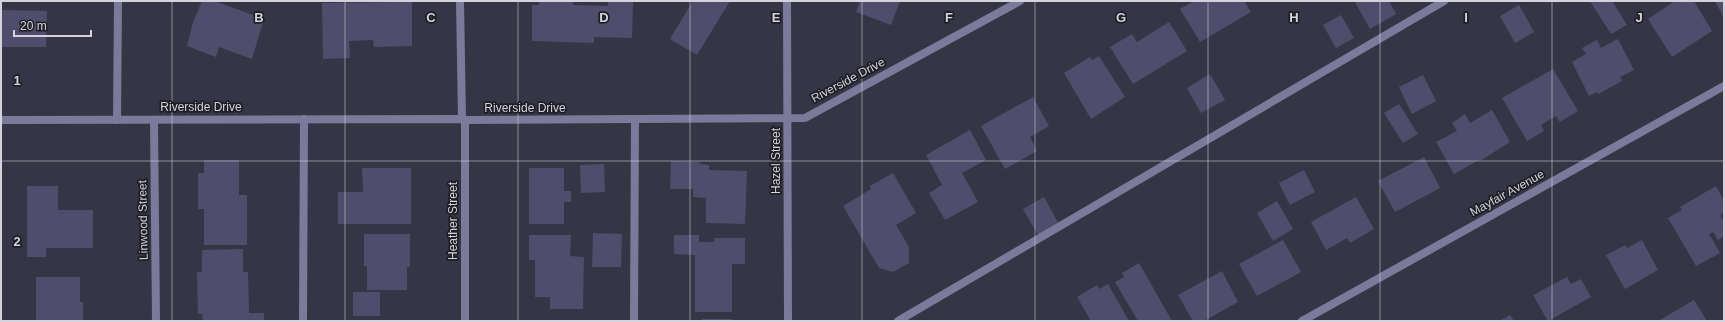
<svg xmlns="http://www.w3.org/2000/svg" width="1725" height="322" viewBox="0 0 1725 322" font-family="Arial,sans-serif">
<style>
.building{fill:#504d6c}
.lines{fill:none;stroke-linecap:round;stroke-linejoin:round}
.lane{stroke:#7c7a9b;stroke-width:8}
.street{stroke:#7c7a9b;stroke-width:8}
.grid{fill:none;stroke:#d4d3dd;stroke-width:1;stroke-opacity:0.55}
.labels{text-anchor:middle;stroke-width:3.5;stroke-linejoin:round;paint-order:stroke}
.street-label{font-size:12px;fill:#d4d3dd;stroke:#1e1e25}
.grid-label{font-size:13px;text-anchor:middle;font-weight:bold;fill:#d4d3dd;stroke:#1e1e25;stroke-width:3.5;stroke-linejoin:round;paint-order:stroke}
</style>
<rect width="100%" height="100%" fill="#363545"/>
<g class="building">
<polygon points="202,1 214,1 264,19 252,59 219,47 216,57 187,46 193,22"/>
<polygon points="539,1 573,1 573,5 608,6 608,1 633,1 632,38 594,37 594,43 532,41 532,5 539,5"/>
<polygon points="693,1 730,1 697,55 670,39"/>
<polygon points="860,1 900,1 891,25 856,12"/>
<polygon points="1194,1 1244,1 1251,12 1200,42 1180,9"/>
<polygon points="1358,1 1389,1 1396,14 1370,29 1355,2"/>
<polygon points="1590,1 1612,1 1627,25 1611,34"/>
<polygon points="1675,1 1694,1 1712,31 1672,57 1648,19"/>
<polygon points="1715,1 1724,1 1724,18"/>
<polygon points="412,2 412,46 374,47 373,40 349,41 350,58 323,59 322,3"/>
<polygon points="1519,5 1534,32 1515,43 1500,16"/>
<polygon points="1,10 47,11 46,47 1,47"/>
<polygon points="1341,15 1354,38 1336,48 1323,25"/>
<polygon points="1169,22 1187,51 1133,84 1110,47 1132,34 1137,42"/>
<polygon points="1618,39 1634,70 1620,77 1622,81 1598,94 1597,92 1589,96 1572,62 1586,54 1582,48 1597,40 1601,48"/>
<polygon points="1099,56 1125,97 1091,119 1064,73 1090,57 1092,60"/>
<polygon points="1553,69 1578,111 1560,122 1556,116 1541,125 1544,131 1527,141 1502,98"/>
<polygon points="1210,74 1225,100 1201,113 1187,88"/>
<polygon points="1423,75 1436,101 1412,114 1399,87"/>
<polygon points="1033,97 1049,126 1030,137 1037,151 1005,169 981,126"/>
<polygon points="1399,104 1418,134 1403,143 1384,113"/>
<polygon points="1492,110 1510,142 1480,161 1479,160 1454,174 1436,142 1457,131 1452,123 1465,114 1470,123"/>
<polygon points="970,130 986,160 962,173 978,202 945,220 929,193 942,185 926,155"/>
<polygon points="1424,157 1440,188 1395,212 1378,181"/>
<polygon points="204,160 239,160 239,195 247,195 247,245 204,245 204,209 198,209 198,173 204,173"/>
<polygon points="671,161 700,162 699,164 709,165 709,170 747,171 745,224 706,223 706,198 693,197 693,189 670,189"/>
<polygon points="604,164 605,192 581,193 580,165"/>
<polygon points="362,168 411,168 411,224 338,224 338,192 363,192"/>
<polygon points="529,168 564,168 564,191 571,191 571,202 564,202 564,224 529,224"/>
<polygon points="1304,170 1315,192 1290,205 1279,183"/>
<polygon points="893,173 916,213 896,225 909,247 909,263 893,272 879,268 843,206 871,189 870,186"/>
<polygon points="27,186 58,186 58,210 93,210 93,248 46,248 46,257 27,257"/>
<polygon points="1716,186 1724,201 1724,212 1720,215 1724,222 1724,236 1718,240 1713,232 1709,234 1720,253 1696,266 1668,218 1682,210 1680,207"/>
<polygon points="1044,197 1060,226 1039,237 1023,209"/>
<polygon points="1356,197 1374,229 1350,243 1347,238 1326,250 1311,222"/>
<polygon points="1277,201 1293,229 1273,241 1257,213"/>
<polygon points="593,233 622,234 621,267 592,267"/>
<polygon points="364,234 410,234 410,267 407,267 407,290 367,290 367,266 364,266"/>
<polygon points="529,235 571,235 570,256 584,257 583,309 550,309 550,297 535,297 535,260 529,260"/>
<polygon points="674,235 699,235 699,242 714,242 714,238 745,238 745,264 732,264 732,312 695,312 695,255 674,254"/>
<polygon points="1283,240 1301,272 1257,296 1239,264"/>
<polygon points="1642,240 1658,270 1625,289 1606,255 1625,245 1627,248"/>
<polygon points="243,249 243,272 248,272 249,313 264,313 264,321 203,321 202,314 198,314 197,272 202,272 202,250"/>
<polygon points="1139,263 1172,321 1138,321 1115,282 1124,277 1122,273"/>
<polygon points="1222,271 1238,302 1204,321 1193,321 1178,295"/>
<polygon points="36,277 80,277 80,302 83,302 83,321 36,321"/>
<polygon points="1567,277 1571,284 1581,279 1591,297 1548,321 1533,295"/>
<polygon points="1108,284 1129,321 1091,321 1077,297 1097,285 1099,289"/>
<rect x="353" y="292" width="27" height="24"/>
<polygon points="1694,300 1707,321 1658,321"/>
<polygon points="1510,315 1514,321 1499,321"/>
<rect x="702" y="319" width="30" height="2"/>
</g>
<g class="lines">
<g class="lane">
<polyline points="303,321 304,119"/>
<polyline points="634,321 635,119"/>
<polyline points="898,321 1444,1"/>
</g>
<g class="street">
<polyline points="460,1 462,119"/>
<polyline points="787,1 788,321"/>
<polyline points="1,120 462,119 465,120 805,118 1020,1"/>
<polyline points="117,120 118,1"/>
<polyline points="154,120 156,321"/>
<polyline points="465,120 465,321"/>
<polyline points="1302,321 1724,86"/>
</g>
</g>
<path class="grid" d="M172,1V321M345,1V321M518,1V321M690,1V321M862,1V321M1035,1V321M1208,1V321M1380,1V321M1552,1V321M1,161H1724"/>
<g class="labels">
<g class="street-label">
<text transform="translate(848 80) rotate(-28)" y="4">Riverside Drive</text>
<text x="201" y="111">Riverside Drive</text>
<text x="525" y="112">Riverside Drive</text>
<text transform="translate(776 161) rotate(-90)" y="4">Hazel Street</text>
<text transform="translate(1507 193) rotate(-29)" y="4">Mayfair Avenue</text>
<text transform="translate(143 220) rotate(-91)" y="4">Linwood Street</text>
<text transform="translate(453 221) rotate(-90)" y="4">Heather Street</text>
</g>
</g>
<g class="grid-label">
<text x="259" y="22">B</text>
<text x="431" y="22">C</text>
<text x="604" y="22">D</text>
<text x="776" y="22">E</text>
<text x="949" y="22">F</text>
<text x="1121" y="22">G</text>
<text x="1294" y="22">H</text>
<text x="1466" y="22">I</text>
<text x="1639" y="22">J</text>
<text x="17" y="85">1</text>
<text x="17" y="246">2</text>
</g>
<rect width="1725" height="322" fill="none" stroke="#d4d3dd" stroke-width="4"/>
<path d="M14 30v6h77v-6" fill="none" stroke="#d4d3dd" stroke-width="2"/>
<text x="20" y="30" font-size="12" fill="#d4d3dd" stroke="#1e1e25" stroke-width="3" paint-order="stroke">20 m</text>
</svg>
